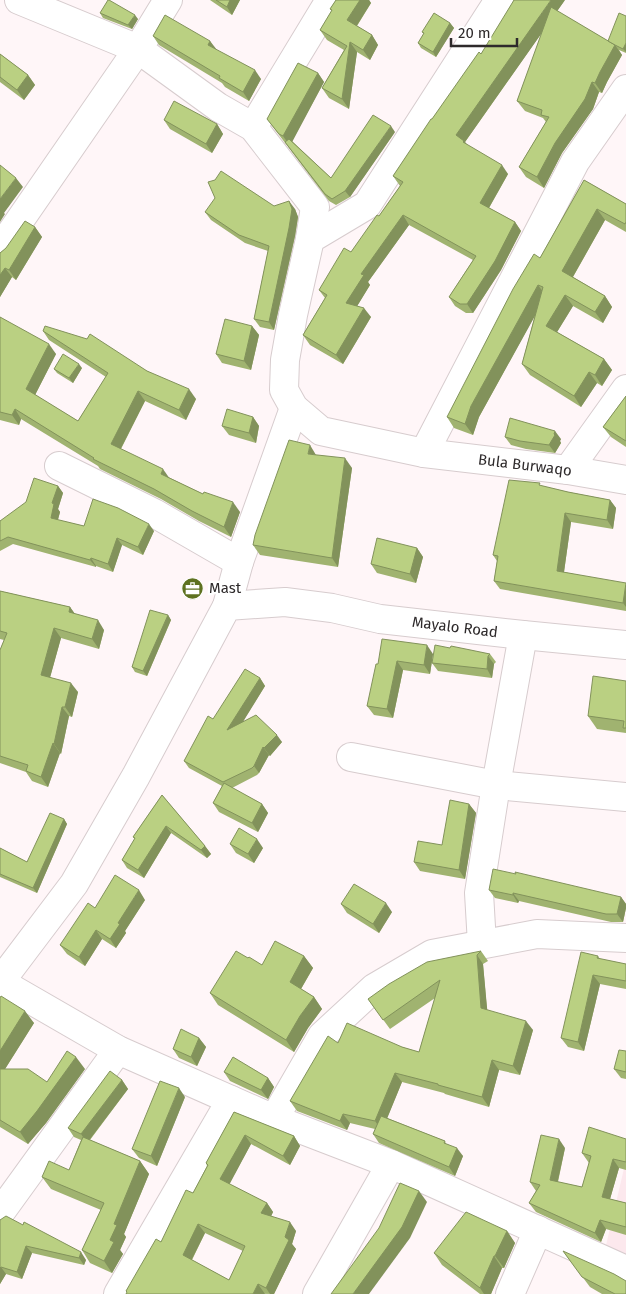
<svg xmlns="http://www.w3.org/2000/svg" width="626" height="1294" viewBox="0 0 626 1294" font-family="'Fira Sans',sans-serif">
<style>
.built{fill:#fce8ed}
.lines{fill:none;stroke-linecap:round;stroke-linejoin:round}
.minor-casing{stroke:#d7ccce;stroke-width:30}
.minor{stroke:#fff;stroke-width:28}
.wall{fill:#a0b370;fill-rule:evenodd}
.shaded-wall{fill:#82925b}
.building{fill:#bad082;stroke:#82925b;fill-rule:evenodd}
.labels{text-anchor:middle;stroke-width:4.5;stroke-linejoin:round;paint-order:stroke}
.street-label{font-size:15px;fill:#2e2a2b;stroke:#fff}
.poi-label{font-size:15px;fill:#2e2a2b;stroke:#fff;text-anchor:start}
</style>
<rect width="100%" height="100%" fill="#fff6f8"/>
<polygon class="built" points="626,1160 626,1264 604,1254"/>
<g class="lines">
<defs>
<g id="minor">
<polyline points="19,0 138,49 218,107 253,127 315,207 310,239"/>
<polyline points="499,0 367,205 310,239 293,315 285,360 284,390 294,408 321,431 424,453 568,470 626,480"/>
<polyline points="253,127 330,0"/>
<polyline points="0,249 138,49 168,0"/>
<polyline points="424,453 575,162 626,89"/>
<polyline points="59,466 154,513 239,562"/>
<polyline points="568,470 626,389"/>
<polyline points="227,606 239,562 294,408"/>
<polyline points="351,757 496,785 626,797"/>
<polyline points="482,944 479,893 496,785 523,635"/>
<polyline points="0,982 74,884 136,776 227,606 285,602 332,608 380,619 523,635 626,645"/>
<polyline points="0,982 118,1050 274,1119 391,1164 626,1270"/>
<polyline points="274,1119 322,1036 374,988 432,954 537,934 626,938"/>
<polyline points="0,1213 118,1050"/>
<polyline points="118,1294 231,1100"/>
<polyline points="317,1294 391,1164"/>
<polyline points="510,1294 538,1230"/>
</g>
</defs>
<use href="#minor" class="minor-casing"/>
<use href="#minor" class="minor"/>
</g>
<g class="wall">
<polygon points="210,0 240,0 232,15"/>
<polygon points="336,0 369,0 371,3 357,26 372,35 378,45 370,60 357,52 349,109 329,98 322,88 344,50 327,40 320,30 332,11 330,9"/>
<polygon points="565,0 557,11 608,41 626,16 626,53 619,50 622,55 607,82 602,93 599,92 593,109 562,153 544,188 526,177 519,167 546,122 543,118 525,111 517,101 543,31 465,142 467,145 508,174 489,208 515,222 521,231 501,270 473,313 466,313 455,306 449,297 473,260 409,225 368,282 370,285 357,306 371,317 343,364 310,345 303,335 325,298 319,290 351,252 379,216 400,186 393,176 432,119 481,54"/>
<polygon points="100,13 138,19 132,29 103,18"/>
<polygon points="450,23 454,28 436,57 421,48 418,43 424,34 422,32"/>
<polygon points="153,36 210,41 215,49 261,79 249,101 225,87 222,83 159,45"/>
<polygon points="0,54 28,75 35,85 24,100 0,82"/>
<polygon points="318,73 324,82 292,141 331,178 395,132 350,197 336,205 329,201 267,119"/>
<polygon points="164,120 217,124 223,134 212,153 170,129"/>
<polygon points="584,180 626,204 626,232 605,220 573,277 605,296 612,307 603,323 573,306 557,332 604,359 612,370 602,386 597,383 581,407 530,375 522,364 535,315 479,417 473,435 454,428 447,417 540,258"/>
<polygon points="274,206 295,209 298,217 295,236 274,330 260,327 254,319 268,251 245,243 211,220 205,212"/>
<polygon points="35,227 42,237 16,280 12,277 0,297 0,253"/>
<polygon points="0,317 56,354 35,395 78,421 106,377 49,340 43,331 147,371 196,399 186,420 145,401 121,449 168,477 240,512 231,537 199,521 161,499 100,469 98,466 21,419 19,425 0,420"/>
<polygon points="252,326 259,335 251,370 222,363 216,354"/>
<polygon points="82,368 73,383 57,373 54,369"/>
<polygon points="626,396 626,447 611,437 603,427"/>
<polygon points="253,417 259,426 256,443 229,435 222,426"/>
<polygon points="505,437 561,439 560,441 561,443 555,453 526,449 511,445"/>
<polygon points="316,455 352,468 338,567 260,555 253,545"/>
<polygon points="58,486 63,493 58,509 60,512 58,520 84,526 154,531 143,555 122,545 113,572 96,566 96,567 13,544 0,551 0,521"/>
<polygon points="542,486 568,492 610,500 616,508 613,529 571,522 564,572 626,585 626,611 500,589 494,581 497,561 493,555"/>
<polygon points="417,548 423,557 416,583 377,573 371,564"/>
<polygon points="0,591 70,607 75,614 104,630 99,649 61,638 50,677 78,692 72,717 69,716 61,754 60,753 48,787 32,781 26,772 0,763 0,650 4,640 0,639"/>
<polygon points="168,615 171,620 147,676 135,672 132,667"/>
<polygon points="450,648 490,654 496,662 494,664 492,678 438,671 432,663"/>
<polygon points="433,654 430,674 403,670 393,718 374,715 367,706 378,664"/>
<polygon points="260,678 265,686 243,721 282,742 270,756 269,755 259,773 257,775 232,788 262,804 268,813 258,832 219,812 213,803 222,786 189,768 184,761 213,719"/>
<polygon points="626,681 626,733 597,729 588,716"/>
<polygon points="162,795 205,846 211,854 207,858 171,833 144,878 127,868 122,860 135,839 133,837"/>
<polygon points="469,804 476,813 465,879 420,871 414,862 442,845"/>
<polygon points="64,819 67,824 37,893 0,877 0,848 27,862"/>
<polygon points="230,844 263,848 254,863 236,853"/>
<polygon points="489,890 621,897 626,904 626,908 623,922 611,922 519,901 518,903 495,898"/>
<polygon points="145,900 125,931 126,933 116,948 102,939 85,966 67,954 60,945 95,908"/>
<polygon points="341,904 392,912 379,933 347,913"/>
<polygon points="481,951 488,961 483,964 487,1010 533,1030 520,1075 499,1070 489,1107 445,1094 444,1093 402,1082 387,1118 445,1141 446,1144 463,1156 455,1176 379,1143 373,1134 375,1129 350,1123 347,1130 297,1111 290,1101 338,1043 402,1047 419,1052 435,998 390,1029 368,999"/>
<polygon points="304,956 313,968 301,989 314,997 322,1009 308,1028 294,1052 218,1005 210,993 248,958 262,965"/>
<polygon points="598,956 600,959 626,964 626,989 600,984 584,1051 568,1047 561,1038"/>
<polygon points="0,998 34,1023 5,1069 47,1082 85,1069 46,1123 28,1144 0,1127"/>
<polygon points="199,1038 206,1047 197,1066 179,1058 173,1049"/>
<polygon points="626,1051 626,1079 621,1078 614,1069"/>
<polygon points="224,1072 268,1078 274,1087 268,1099 230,1081"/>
<polygon points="122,1080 128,1089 90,1140 140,1161 149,1174 124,1234 126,1237 120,1250 123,1254 112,1273 90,1263 82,1250 101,1210 51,1189 42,1177 69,1170 81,1140 74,1137 68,1128"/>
<polygon points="185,1097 157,1166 139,1158 132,1149"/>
<path d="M234,1112L294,1136L300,1146L290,1165L251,1144L229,1184L267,1203L273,1212L271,1216L296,1231L292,1244L296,1249L274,1294L127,1292L126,1291L161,1242L193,1193L207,1166L206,1163ZM205,1233L243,1251L229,1280L192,1260Z"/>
<polygon points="626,1139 626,1170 619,1168 610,1199 626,1203 626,1235 606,1229 601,1242 536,1212 529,1203 536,1191 530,1182 565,1148 558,1182 582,1187 589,1163 582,1153"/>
<polygon points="0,1220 86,1260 84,1265 32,1253 22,1279 6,1274 0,1284"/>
<polygon points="507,1231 515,1243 504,1268 502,1268 491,1294 480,1294 442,1265 434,1253"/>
<polygon points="563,1251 626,1294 602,1294 590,1287"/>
</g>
<g class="shaded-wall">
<polygon points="230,0 240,0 232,15 227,7"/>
<polygon points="360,0 369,0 371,3 354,30 347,20"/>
<polygon points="551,0 565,0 465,142 471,150 456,135"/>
<polygon points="135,15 138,19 132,29 128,25"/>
<polygon points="450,23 454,28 436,57 433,52"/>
<polygon points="372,35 378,45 370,60 363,50"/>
<polygon points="210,41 217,50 208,45"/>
<polygon points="350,42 357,52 349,109 342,99"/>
<polygon points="626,43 626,52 623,49"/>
<polygon points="615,45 622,55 607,82 602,93 595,83 600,72"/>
<polygon points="255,70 261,79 249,101 243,92"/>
<polygon points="318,73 324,82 290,146 283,136"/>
<polygon points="28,75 35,85 24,100 17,90"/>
<polygon points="592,82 599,92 593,109 562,153 544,188 537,177 555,143"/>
<polygon points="217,124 223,134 212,153 206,144"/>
<polygon points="391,126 395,132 350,197 345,191"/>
<polygon points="502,165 508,174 486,213 480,203"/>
<polygon points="16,178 23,187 4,213 5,214 0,222 0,199"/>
<polygon points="289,201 295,209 298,217 295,236 274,330 269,322"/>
<polygon points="597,209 605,220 570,282 562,271"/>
<polygon points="403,215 409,225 368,282 370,285 353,313 346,303 361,274"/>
<polygon points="515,222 521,231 501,270 473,313 467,304"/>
<polygon points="35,227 42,237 16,280 9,270"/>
<polygon points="5,268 12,277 0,297 0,275"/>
<polygon points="538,285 546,296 479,417 473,435 465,424 471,406"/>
<polygon points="565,295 573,306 554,337 546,326"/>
<polygon points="605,296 612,307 603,323 595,312"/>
<polygon points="364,308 371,317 343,364 336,355"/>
<polygon points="252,326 259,335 251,370 244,361"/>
<polygon points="49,344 56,354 33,399 26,389"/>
<polygon points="604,359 612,370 602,386 595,375"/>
<polygon points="79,364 82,368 73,383 69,378"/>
<polygon points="589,372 597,383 581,407 574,396"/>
<polygon points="189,389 196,399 186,420 179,410"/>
<polygon points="138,391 145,401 118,454 111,444"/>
<polygon points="15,409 21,419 19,425 12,415"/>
<polygon points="253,417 259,426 256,443 249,433"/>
<polygon points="555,431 561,439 560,441 561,443 555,453 549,445"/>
<polygon points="310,445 316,455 308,454"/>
<polygon points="345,458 352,468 338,567 332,558"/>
<polygon points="163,469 170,479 161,474"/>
<polygon points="58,486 63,493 58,509 60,512 56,526 51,518 52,503"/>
<polygon points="610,500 616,508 613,529 607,520"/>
<polygon points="233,502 240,512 231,537 224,527"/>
<polygon points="565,513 571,522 563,579 557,571"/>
<polygon points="149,524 154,531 143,555 138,547"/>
<polygon points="117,538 122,545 113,572 108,564"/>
<polygon points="417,548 423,557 416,583 410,574"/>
<polygon points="91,558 96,566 96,567 90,560"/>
<polygon points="626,585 626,607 623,603"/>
<polygon points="70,607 77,617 69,612"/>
<polygon points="168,615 171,620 147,676 143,671"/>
<polygon points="98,620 104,630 99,649 92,639"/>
<polygon points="54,628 61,638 48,685 41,675"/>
<polygon points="427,645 433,654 430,674 424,665"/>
<polygon points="488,656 494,664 492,678 487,669"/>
<polygon points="397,661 403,670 393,718 387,709"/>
<polygon points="260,678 265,686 233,738 227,730"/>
<polygon points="71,683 78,692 72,717 65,707"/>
<polygon points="62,707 69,716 61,754 54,744"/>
<polygon points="277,735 282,742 270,756 264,748"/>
<polygon points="53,743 60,753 48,787 41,777"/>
<polygon points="263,747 269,755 259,773 254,766"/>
<polygon points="262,804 268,813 258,832 252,823"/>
<polygon points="469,804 476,813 465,879 459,870"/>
<polygon points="64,819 67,824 37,893 33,888"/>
<polygon points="166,826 171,833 144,878 138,870"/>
<polygon points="257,839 263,848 254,863 248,854"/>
<polygon points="205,846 211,854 207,858 201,850"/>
<polygon points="139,890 145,900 125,931 126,933 116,948 110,939 118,923"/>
<polygon points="513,893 519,901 518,903 513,895"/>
<polygon points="621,897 626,904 626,908 623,922 617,914"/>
<polygon points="386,903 392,912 379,933 373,924"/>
<polygon points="96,930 102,939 85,966 79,957"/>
<polygon points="477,955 483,964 488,1018 481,1008"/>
<polygon points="304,956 313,968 298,994 290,982"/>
<polygon points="593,975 600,984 584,1051 578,1042"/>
<polygon points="314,997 322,1009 308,1028 294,1052 286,1040 300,1016"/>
<polygon points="25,1011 34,1023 0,1077 0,1051"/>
<polygon points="526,1021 533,1030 520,1075 513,1066"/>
<polygon points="199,1038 206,1047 197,1066 191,1057"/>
<polygon points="76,1057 85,1069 46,1123 28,1144 20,1132"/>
<polygon points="492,1060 499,1070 489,1107 482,1097"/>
<polygon points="395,1073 402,1082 382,1131 375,1121"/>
<polygon points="268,1078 274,1087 268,1099 261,1090"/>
<polygon points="122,1080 128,1089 87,1143 81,1134"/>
<polygon points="179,1088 185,1097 157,1166 151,1156"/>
<polygon points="343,1114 350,1123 347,1130 340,1121"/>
<polygon points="245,1135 251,1144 227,1189 220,1179"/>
<polygon points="294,1136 300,1146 290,1165 283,1156"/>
<polygon points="559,1139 565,1148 556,1189 550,1180"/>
<polygon points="457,1148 463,1156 455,1176 449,1167"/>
<polygon points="613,1159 619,1168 608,1206 602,1197"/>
<polygon points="140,1161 149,1174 124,1234 126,1237 120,1250 123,1254 112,1273 104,1261 110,1240 114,1224"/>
<polygon points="419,1191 427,1202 410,1238 369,1294 353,1294"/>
<polygon points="267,1203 273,1212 268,1223 261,1213"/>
<polygon points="600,1220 606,1229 601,1242 595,1233"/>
<polygon points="290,1222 296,1231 292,1244 296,1249 274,1294 270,1294 266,1288 285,1237"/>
<polygon points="198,1224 205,1233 189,1265 183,1255"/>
<polygon points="507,1231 515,1243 504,1268 495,1256"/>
<polygon points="26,1246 32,1253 22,1279 17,1272"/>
<polygon points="81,1252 86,1260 84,1265 79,1258"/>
<polygon points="494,1256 502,1268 491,1294 484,1294 480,1288"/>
<polygon points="1,1267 6,1274 0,1284 0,1268"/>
<polygon points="258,1284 265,1294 253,1294"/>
</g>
<g class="building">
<polygon points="108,0 109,0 135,15 128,25 100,13"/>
<polygon points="216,0 230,0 227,7"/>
<polygon points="336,0 360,0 347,20 372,35 363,50 350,42 342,99 322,88 347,46 320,30 332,10 330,9"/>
<polygon points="514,0 551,0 456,135 464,141 463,142 502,165 480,203 515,222 495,261 467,304 460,304 449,297 476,256 403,215 361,274 364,275 346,303 364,308 336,355 303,335 327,295 319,290 344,248 351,252 377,215 379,216 403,182 393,176 431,119 432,119 479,52 481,54"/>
<polygon points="551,7 615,45 600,72 595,83 592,82 585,99 555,143 537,177 519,167 549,117 541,115 542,110 517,101"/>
<polygon points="434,13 450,23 433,52 418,43 424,33 422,32"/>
<polygon points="619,13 626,16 626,43 623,49 615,45 608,41"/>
<polygon points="165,15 210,41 208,45 255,70 243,92 219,78 220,76 153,36"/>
<polygon points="0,54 28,75 17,90 0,77"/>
<polygon points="298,63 318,73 283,136 279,134 267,119"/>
<polygon points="174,101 217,124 206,144 164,120"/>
<polygon points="373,115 391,126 345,191 332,199 325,194 285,142 289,139 331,178"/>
<polygon points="0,165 16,178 0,199"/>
<polygon points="221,171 274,206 289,201 292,209 289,228 269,322 254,319 269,246 239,235 205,212 215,198 208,182 215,180"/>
<polygon points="584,180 626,204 626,222 625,224 597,209 562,271 605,296 595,312 565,295 546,326 604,359 595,375 589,372 574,396 522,364 543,287 538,285 471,406 465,424 447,417 513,289 534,254 540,258"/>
<polygon points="25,221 35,227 9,270 5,268 0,275 0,253 6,248"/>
<polygon points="0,317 49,344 26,389 78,421 108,373 43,331 45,326 87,339 90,334 147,371 189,389 179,410 138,391 111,444 163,469 161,474 203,494 204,492 233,502 224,527 192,511 154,489 93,459 94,458 15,409 12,415 0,412"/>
<polygon points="225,319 252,326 244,361 216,354"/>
<polygon points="63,354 79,364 69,378 54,369"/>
<polygon points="626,396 626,441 603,427"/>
<polygon points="227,409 253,417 249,433 222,426"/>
<polygon points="510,418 555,431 554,434 555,435 549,445 520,441 505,437"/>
<polygon points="289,440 310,445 308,454 345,458 332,558 253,545 255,535"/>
<polygon points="34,478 58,486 52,503 54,504 51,518 84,526 93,499 118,508 149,524 138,547 117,538 108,564 91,558 90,560 8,537 0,541 0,521 26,502"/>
<polygon points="509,480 540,483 539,485 568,492 610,500 607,520 565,513 557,571 626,583 623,603 494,581 498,556 493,555"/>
<polygon points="377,538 417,548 410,574 371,564"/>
<polygon points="0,591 70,607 69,612 98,620 92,639 54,628 41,675 71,683 65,707 62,707 54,744 53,743 41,777 26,771 28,765 0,756 0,650 7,633 0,631"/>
<polygon points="150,610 168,615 143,671 132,667"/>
<polygon points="382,639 427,645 424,665 397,661 387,709 367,706 376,664 378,664"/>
<polygon points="435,645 450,648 451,646 490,654 488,656 487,669 432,663"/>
<polygon points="245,669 260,678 227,730 256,715 277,735 264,748 263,747 254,766 252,768 223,782 184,761 208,716 213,719"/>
<polygon points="593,676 626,681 626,728 623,728 624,721 588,716"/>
<polygon points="224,783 262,804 252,823 213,803"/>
<polygon points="162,795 205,846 201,850 166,826 138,870 122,860 135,838 133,837"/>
<polygon points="450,800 469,804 459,870 414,862 418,841 442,845"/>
<polygon points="50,813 64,819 33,888 0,874 0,848 27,862"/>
<polygon points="239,828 257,839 248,854 230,844"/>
<polygon points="493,869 516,874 515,872 621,897 617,914 606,914 513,893 513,895 489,890"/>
<polygon points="115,875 139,890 118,923 120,924 110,939 96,930 79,957 60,945 88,903 95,908"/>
<polygon points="354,884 386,903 373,924 341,904"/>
<polygon points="275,941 304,956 290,982 314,997 300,1016 286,1040 210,993 236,951 248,958 249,957 262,965"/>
<polygon points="481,951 477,955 481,1008 526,1021 513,1066 492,1060 482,1097 438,1085 438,1084 395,1073 375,1121 343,1114 340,1121 290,1101 328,1036 338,1043 347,1023 402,1047 419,1052 440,980 383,1020 368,999 389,984 427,962"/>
<polygon points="581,952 598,956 597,958 626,964 626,981 593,975 578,1042 561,1038"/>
<polygon points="1,996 25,1011 0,1051 0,998"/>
<polygon points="181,1029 199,1038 191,1057 173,1049"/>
<polygon points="619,1050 626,1051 626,1072 614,1069"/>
<polygon points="67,1051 76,1057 37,1111 20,1132 0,1120 0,1069 28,1069 47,1082"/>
<polygon points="233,1057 268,1078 261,1090 224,1072"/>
<polygon points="110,1071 122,1080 81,1134 68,1128"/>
<polygon points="160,1081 179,1088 151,1156 132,1149"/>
<path d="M234,1112L294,1136L283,1156L245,1135L220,1179L267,1203L261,1213L290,1222L285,1237L289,1240L266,1288L258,1284L253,1294H126L127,1292L126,1291L156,1239L161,1242L186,1190L193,1193L208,1165L206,1163ZM198,1224L245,1246L229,1280L183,1255Z"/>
<polygon points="381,1116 445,1141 444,1143 457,1148 449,1167 373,1134"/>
<polygon points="589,1127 626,1139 626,1162 613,1159 602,1197 626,1203 626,1227 600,1220 595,1233 529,1203 540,1185 530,1182 541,1135 559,1139 550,1180 582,1187 591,1156 582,1153"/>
<polygon points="83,1137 140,1161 114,1224 117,1225 110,1240 114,1242 104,1261 82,1250 104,1203 42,1177 49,1161 69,1170"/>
<polygon points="400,1183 419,1191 402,1227 353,1294 331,1294 379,1228"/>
<polygon points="466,1212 507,1231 495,1256 494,1256 480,1288 434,1253"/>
<polygon points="6,1216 23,1225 24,1222 81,1252 79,1258 26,1246 17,1272 1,1267 0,1268 0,1220"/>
<polygon points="563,1251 614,1274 626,1281 626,1294 615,1294 582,1277"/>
</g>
<defs>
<symbol id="office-disc" viewBox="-11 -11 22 22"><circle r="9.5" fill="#5e7120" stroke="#fff"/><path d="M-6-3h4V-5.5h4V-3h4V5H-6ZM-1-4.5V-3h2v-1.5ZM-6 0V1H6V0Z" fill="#fff"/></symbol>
</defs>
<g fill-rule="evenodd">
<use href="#office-disc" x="180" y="576" width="25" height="25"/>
</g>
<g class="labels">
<g class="street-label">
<text transform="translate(525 465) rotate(7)" y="5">Bula Burwaqo</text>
<text transform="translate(455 627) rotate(7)" y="5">Mayalo Road</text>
</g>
<g class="poi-label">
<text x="209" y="593">Mast</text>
</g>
</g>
<path d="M451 38v8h66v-8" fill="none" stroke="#2e2a2b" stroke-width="2.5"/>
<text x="458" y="38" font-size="15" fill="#2e2a2b" stroke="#ffffff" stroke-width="4" paint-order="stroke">20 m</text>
</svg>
